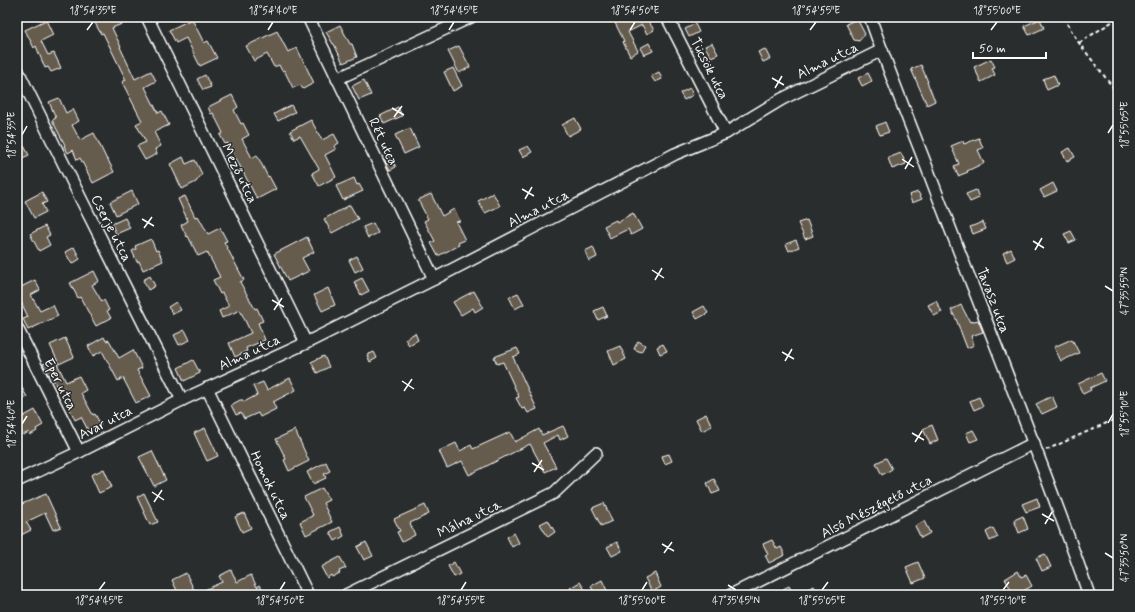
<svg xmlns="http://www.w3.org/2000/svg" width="1135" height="612" viewBox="0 0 1135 612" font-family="Mynerve,sans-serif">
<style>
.building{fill:#665c4e;stroke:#fff}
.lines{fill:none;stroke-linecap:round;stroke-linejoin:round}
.street-casing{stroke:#fff;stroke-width:14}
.path{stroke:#fff;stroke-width:2;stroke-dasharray:4 3;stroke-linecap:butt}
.street{stroke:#2a2d2e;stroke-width:11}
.ticks{fill:none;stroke:#fff;stroke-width:1.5}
.labels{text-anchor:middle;stroke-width:3;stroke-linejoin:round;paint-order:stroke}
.street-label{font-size:14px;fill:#fff;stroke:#2a2d2e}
.neatline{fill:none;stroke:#fff;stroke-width:1.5}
.ticks-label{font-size:10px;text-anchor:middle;fill:#fff}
</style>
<rect width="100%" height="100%" fill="#2a2d2e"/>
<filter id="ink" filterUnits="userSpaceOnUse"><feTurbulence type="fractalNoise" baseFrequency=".025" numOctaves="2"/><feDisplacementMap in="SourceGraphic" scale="8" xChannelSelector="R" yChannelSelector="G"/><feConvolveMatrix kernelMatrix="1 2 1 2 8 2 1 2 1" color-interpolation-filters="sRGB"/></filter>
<g filter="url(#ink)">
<g class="building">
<polygon points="103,17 121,17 124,23 112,28 121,47 120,47 135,79 151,71 156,81 145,87 158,113 162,111 169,125 154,132 161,146 155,149 157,154 145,160 137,146 146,142 136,124 142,121 122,82 126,80 103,33 101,34 94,21"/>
<polygon points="612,17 659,17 649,22 654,30 647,34 642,25 628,32 638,51 630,56 623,42 624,41"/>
<polygon points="192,19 204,43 208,41 217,58 200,66 186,38 176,43 169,30"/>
<polygon points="857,19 865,34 859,41 854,40 846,24"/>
<polygon points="1040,19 1044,28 1029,35 1024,26"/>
<polygon points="46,20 53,35 41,41 48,55 54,53 61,68 51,72 48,67 45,68 36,46 34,48 25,30"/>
<polygon points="695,24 699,32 689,37 685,29"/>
<polygon points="340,25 350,44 352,44 357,57 343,63 334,44 333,44 326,32"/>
<polygon points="277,31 288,52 297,48 314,83 303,89 300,85 293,88 284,70 282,71 279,65 274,67 267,54 254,61 246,46"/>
<polygon points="649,43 653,51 644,55 640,48"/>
<polygon points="712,43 718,54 711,57 705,46"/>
<polygon points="459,46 470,67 459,73 448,51"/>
<polygon points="765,49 770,59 763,62 758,52"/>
<polygon points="991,59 995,67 992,68 995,75 981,82 974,67"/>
<polygon points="921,65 928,82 927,82 935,101 927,105 911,69"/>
<polygon points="453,68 462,86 453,91 444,72"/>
<polygon points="659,72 662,79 655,82 651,76"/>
<polygon points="868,73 872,81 862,86 858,78"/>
<polygon points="205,75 211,87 203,90 197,79"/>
<polygon points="1054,75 1058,85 1047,90 1043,79"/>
<polygon points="364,80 371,95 359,100 352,86"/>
<polygon points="690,88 693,95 684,100 680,93"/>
<polygon points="232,95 238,107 234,110 241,124 243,123 249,135 242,139 252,158 257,155 268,177 269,176 276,189 257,199 228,143 225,144 220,135 223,133 213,113 211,114 208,107"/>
<polygon points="59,98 66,113 73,109 79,121 72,125 80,140 94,133 107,160 108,160 114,172 93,183 80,158 77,160 73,150 68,153 64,146 65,145 52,120 56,118 49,102"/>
<polygon points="291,105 295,112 278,121 274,114"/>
<polygon points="398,107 402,116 384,124 380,116"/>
<polygon points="575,118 581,129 568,136 562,125"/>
<polygon points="311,120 322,140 334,134 339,143 334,146 336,149 325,155 336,177 319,186 312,173 319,169 300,136 294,139 290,131"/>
<polygon points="885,122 889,132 880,135 876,126"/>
<polygon points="410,128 419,147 404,154 395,135"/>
<polygon points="979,138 983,148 978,150 984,163 967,171 968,172 958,176 954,166 959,164 951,146 963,141 964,144"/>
<polygon points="24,146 29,155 17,161 17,150"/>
<polygon points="528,146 532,152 523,157 519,150"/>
<polygon points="1070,148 1075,157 1067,161 1062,152"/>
<polygon points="901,153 906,164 892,169 888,158"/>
<polygon points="390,156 396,167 390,170 384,159"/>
<polygon points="183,157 186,164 195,160 202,174 196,182 182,189 170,164"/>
<polygon points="354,178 357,185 359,184 363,191 343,200 336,186"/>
<polygon points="1053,183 1057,191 1044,197 1040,190"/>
<polygon points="976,190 979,198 970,202 966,194"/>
<polygon points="132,191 138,204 116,215 110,202"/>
<polygon points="42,192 47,202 42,204 46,212 34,218 25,201"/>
<polygon points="918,192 922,199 912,203 909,195"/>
<polygon points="493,193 500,206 485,213 478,201"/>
<polygon points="431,194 442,216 454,209 460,221 456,222 465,240 458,243 459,245 438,256 431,243 435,241 424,221 428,219 418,200"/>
<polygon points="185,196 195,217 198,216 208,234 220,228 227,241 224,242 244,280 240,282 255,309 257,308 263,321 258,323 265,340 246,348 247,351 235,357 229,343 251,333 240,310 222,318 219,311 229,306 222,293 220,294 213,280 220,277 207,252 198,256 188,236 187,237 181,225 188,221 178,199"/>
<polygon points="350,205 358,219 332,233 324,219"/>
<polygon points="633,213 642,229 631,235 628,229 610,238 604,226 616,220 617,222"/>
<polygon points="125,218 130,228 116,234 112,224"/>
<polygon points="807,220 813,236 805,239 798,223"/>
<polygon points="983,222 986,229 973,234 970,227"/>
<polygon points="373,223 378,233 368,238 363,227"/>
<polygon points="45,226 50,235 46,237 50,245 39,251 30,234"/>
<polygon points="1071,231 1076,240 1069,243 1064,234"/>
<polygon points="307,237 314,252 302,258 309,271 288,281 274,254"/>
<polygon points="151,239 156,251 158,250 163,261 143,270 139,261 137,262 132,251 136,249 135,246"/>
<polygon points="796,240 799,247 789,251 786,244"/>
<polygon points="74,247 80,259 72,264 65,252"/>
<polygon points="593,247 597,257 589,261 585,251"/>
<polygon points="1011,249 1015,258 1007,262 1003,253"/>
<polygon points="357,256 363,268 355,272 349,260"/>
<polygon points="94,271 99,281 92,285 101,300 102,301 104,300 109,310 107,311 111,318 96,326 80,297 78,298 70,283"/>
<polygon points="150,276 155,286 148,290 143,280"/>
<polygon points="362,278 369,291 361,295 354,282"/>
<polygon points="35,280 40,290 31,295 40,311 53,305 58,316 28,330 23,319 28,317 21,302 17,304 17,289"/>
<polygon points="328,288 335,305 322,311 314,295"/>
<polygon points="474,291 483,307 475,312 473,308 461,315 453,302"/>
<polygon points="518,293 524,304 515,309 509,297"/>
<polygon points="936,301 942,312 934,316 928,305"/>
<polygon points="176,302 181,310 173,314 168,307"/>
<polygon points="961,305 970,322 978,320 983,332 971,336 974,345 967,348 956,319 951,310"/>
<polygon points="704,306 708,313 697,319 693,312"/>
<polygon points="603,307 607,316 598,320 594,311"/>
<polygon points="185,330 190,340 179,345 174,335"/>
<polygon points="415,333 418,340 409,345 405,339"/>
<polygon points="104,337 106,341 109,340 119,358 133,350 142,368 137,370 151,396 136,403 123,378 118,381 102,351 93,356 88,346"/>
<polygon points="65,338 74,357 59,364 50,345"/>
<polygon points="1072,339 1079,353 1061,361 1054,347"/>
<polygon points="638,341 645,345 641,352 634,349"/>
<polygon points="663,344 667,351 660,354 657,347"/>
<polygon points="620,346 626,359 614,365 608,351"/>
<polygon points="517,348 520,354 513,357 537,409 528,413 525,408 522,409 516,398 519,397 503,362 497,364 494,357"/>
<polygon points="374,352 377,358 370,362 367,355"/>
<polygon points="324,356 329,367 317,373 311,362"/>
<polygon points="55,359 66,382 79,376 86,390 81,393 93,415 95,414 101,425 89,432 81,417 75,420 69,407 71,406 63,387 58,390 51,374 48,375 43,364"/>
<polygon points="193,360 200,373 184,381 178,368"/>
<polygon points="1101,373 1105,381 1090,388 1091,390 1083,394 1078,384"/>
<polygon points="290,378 296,390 273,402 276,409 260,417 258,413 244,419 241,413 236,415 231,405 240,400 243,400 244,402 257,395 253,386 263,382 267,390"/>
<polygon points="17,379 27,397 17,402"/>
<polygon points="1052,396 1057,407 1042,414 1036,404"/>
<polygon points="979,397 983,406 974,410 970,401"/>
<polygon points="35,410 43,425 36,429 37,431 30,435 29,432 23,435 17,425 17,420"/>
<polygon points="706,414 712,426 702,431 696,419"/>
<polygon points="932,425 938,440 930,444 923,429"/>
<polygon points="563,426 568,436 560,440 558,435 543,443 556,467 545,472 530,444 469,475 462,461 447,468 439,451 456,443 460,451 471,445 473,449 510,432 515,442 539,429 542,435"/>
<polygon points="205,428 218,456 207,461 194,433"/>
<polygon points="295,430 309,461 289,471 284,460 286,459 276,439"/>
<polygon points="973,430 978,439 970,442 966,433"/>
<polygon points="152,451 166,480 154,486 139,457"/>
<polygon points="669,454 672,461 665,464 662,456"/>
<polygon points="886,458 892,469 882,475 876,463"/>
<polygon points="326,462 330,471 324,474 326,478 313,484 307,472"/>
<polygon points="104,469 112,487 99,493 91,475"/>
<polygon points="714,479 720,491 712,494 707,483"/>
<polygon points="322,488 329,500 323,503 332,522 306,535 300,522 312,516 312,515 313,515 304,497"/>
<polygon points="144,493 158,522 150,525 137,497"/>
<polygon points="46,494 61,527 53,530 45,513 26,522 31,530 17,537 17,506"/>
<polygon points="1037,498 1040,507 1026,512 1022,504"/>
<polygon points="604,503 612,521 601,526 592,508"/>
<polygon points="425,505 429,514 410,523 415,535 402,542 397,532 400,531 394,519"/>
<polygon points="244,513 251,528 242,532 235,517"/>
<polygon points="1023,516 1028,529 1019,533 1014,520"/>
<polygon points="548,520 555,532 548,537 540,524"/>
<polygon points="924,521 930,533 921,538 915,526"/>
<polygon points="340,527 344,536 335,541 330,532"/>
<polygon points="993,528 998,537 990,541 986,532"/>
<polygon points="514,533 519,543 512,547 507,537"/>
<polygon points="772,540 777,549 781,547 785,555 769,563 765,555 768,554 763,544"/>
<polygon points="366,542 373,556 364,560 357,547"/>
<polygon points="617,542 622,551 612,556 607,547"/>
<polygon points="1045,554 1051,567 1042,571 1036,558"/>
<polygon points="340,557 346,568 339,571 340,573 332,577 331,575 327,578 321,567"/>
<polygon points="454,562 460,574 454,577 448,566"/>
<polygon points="918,562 925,578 913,583 906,567"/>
<polygon points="231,570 237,582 251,575 257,587 260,585 266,595 179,595 172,580 186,573 196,594 222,582 219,576"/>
<polygon points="1018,571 1021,577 1026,575 1032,586 1016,595 1014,595 1005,579"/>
<polygon points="655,573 661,587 652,592 645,578"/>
<polygon points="602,580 609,595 595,595 591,586"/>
<polygon points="580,582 585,590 577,595 574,595 570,588"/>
<polygon points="789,586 794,595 786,595 783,589"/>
<polygon points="814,586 818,595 796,595"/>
</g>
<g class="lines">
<defs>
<g id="street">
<polyline points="147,17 306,343"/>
<polyline points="308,17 434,279"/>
<polyline points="667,17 726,133"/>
<path d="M870,17C887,67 907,116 926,165C980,308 1039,450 1089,595"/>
<polyline points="17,69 81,199 182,400"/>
<polyline points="337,79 471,17"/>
<polyline points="17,328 79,452"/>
<polyline points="207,388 308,595"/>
<polyline points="17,481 79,452 182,400 306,343 434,279 675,154 726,133 782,99 882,50"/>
<polyline points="346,595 554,493 596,453"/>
<polyline points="731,595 1034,443"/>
</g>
</defs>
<use href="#street" class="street-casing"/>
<g class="path">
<polyline points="1064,17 1066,22 1079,43 1118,94"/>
<polyline points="1079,43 1118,18"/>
<polyline points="1046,450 1118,418"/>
<polyline points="1029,591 1031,595"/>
</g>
<use href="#street" class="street"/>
</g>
</g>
<path class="ticks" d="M87,30L93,22M268,30L273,22M449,30L454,22M630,30L635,22M810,30L816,22M991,30L997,22M772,78L784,85M775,88L782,76M392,108L404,115M394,117L402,106M1108,133L1113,125M22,135L27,126M902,159L914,167M905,169L912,157M522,189L534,196M525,199L532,187M142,219L154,226M144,228L152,217M1033,241L1044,248M1035,250L1042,238M652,270L664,278M655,280L662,268M1105,286L1113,291M272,300L284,307M274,310L282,298M782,352L794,359M785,361L792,349M402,381L414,389M404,391L412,379M1108,423L1113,414M22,424L27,416M912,433L924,440M915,442L922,431M532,463L544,470M534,472L542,460M152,492L164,500M154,502L162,490M1042,514L1054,521M1045,524L1052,512M662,544L674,551M664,553L672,542M1105,553L1113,558M728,585L736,590M99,590L105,582M280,590L285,582M461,590L466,582M642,590L647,582M822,590L828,582M1003,590L1009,582"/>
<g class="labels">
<g class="street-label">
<text transform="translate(827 60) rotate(-26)" y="5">Alma utca</text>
<text transform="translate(710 68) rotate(63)" y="5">Tücsök utca</text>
<text transform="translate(384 141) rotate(64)" y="5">Rét utca</text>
<text transform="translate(240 173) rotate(64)" y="5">Mező utca</text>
<text transform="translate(538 208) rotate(-27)" y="5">Alma utca</text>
<text transform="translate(112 228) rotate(63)" y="5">Cserje utca</text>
<text transform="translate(994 300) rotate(69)" y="5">Tavasz utca</text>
<text transform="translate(249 352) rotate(-25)" y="5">Alma utca</text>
<text transform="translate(61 384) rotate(63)" y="5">Eper utca</text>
<text transform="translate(105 422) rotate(-27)" y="5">Avar utca</text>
<text transform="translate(271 485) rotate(64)" y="5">Homok utca</text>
<text transform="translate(876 506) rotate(-27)" y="5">Alsó Mészégető utca</text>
<text transform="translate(469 518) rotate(-26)" y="5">Málna utca</text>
</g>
</g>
<rect width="1135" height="612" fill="none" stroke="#2a2d2e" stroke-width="44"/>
<path d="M973 52v6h73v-6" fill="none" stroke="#ffffff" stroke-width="2"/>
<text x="979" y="52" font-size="12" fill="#ffffff" stroke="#2a2d2e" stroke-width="3" paint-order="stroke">50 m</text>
<rect x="22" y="22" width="1091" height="568" class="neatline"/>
<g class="ticks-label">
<text x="93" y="14">18°54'35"E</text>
<text x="273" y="14">18°54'40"E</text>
<text x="454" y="14">18°54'45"E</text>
<text x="635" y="14">18°54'50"E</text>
<text x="816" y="14">18°54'55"E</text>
<text x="997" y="14">18°55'00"E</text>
<text transform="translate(1124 125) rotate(-90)" y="4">18°55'05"E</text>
<text transform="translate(11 135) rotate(-90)" y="4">18°54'35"E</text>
<text transform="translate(1124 291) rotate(-90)" y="4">47°35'55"N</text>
<text transform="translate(1124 414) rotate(-90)" y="4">18°55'10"E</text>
<text transform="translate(11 424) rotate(-90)" y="4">18°54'40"E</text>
<text transform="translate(1124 558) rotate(-90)" y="4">47°35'50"N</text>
<text x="99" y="604">18°54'45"E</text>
<text x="280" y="604">18°54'50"E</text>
<text x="461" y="604">18°54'55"E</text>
<text x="642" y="604">18°55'00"E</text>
<text x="736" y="604">47°35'45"N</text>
<text x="822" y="604">18°55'05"E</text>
<text x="1003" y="604">18°55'10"E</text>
</g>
</svg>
